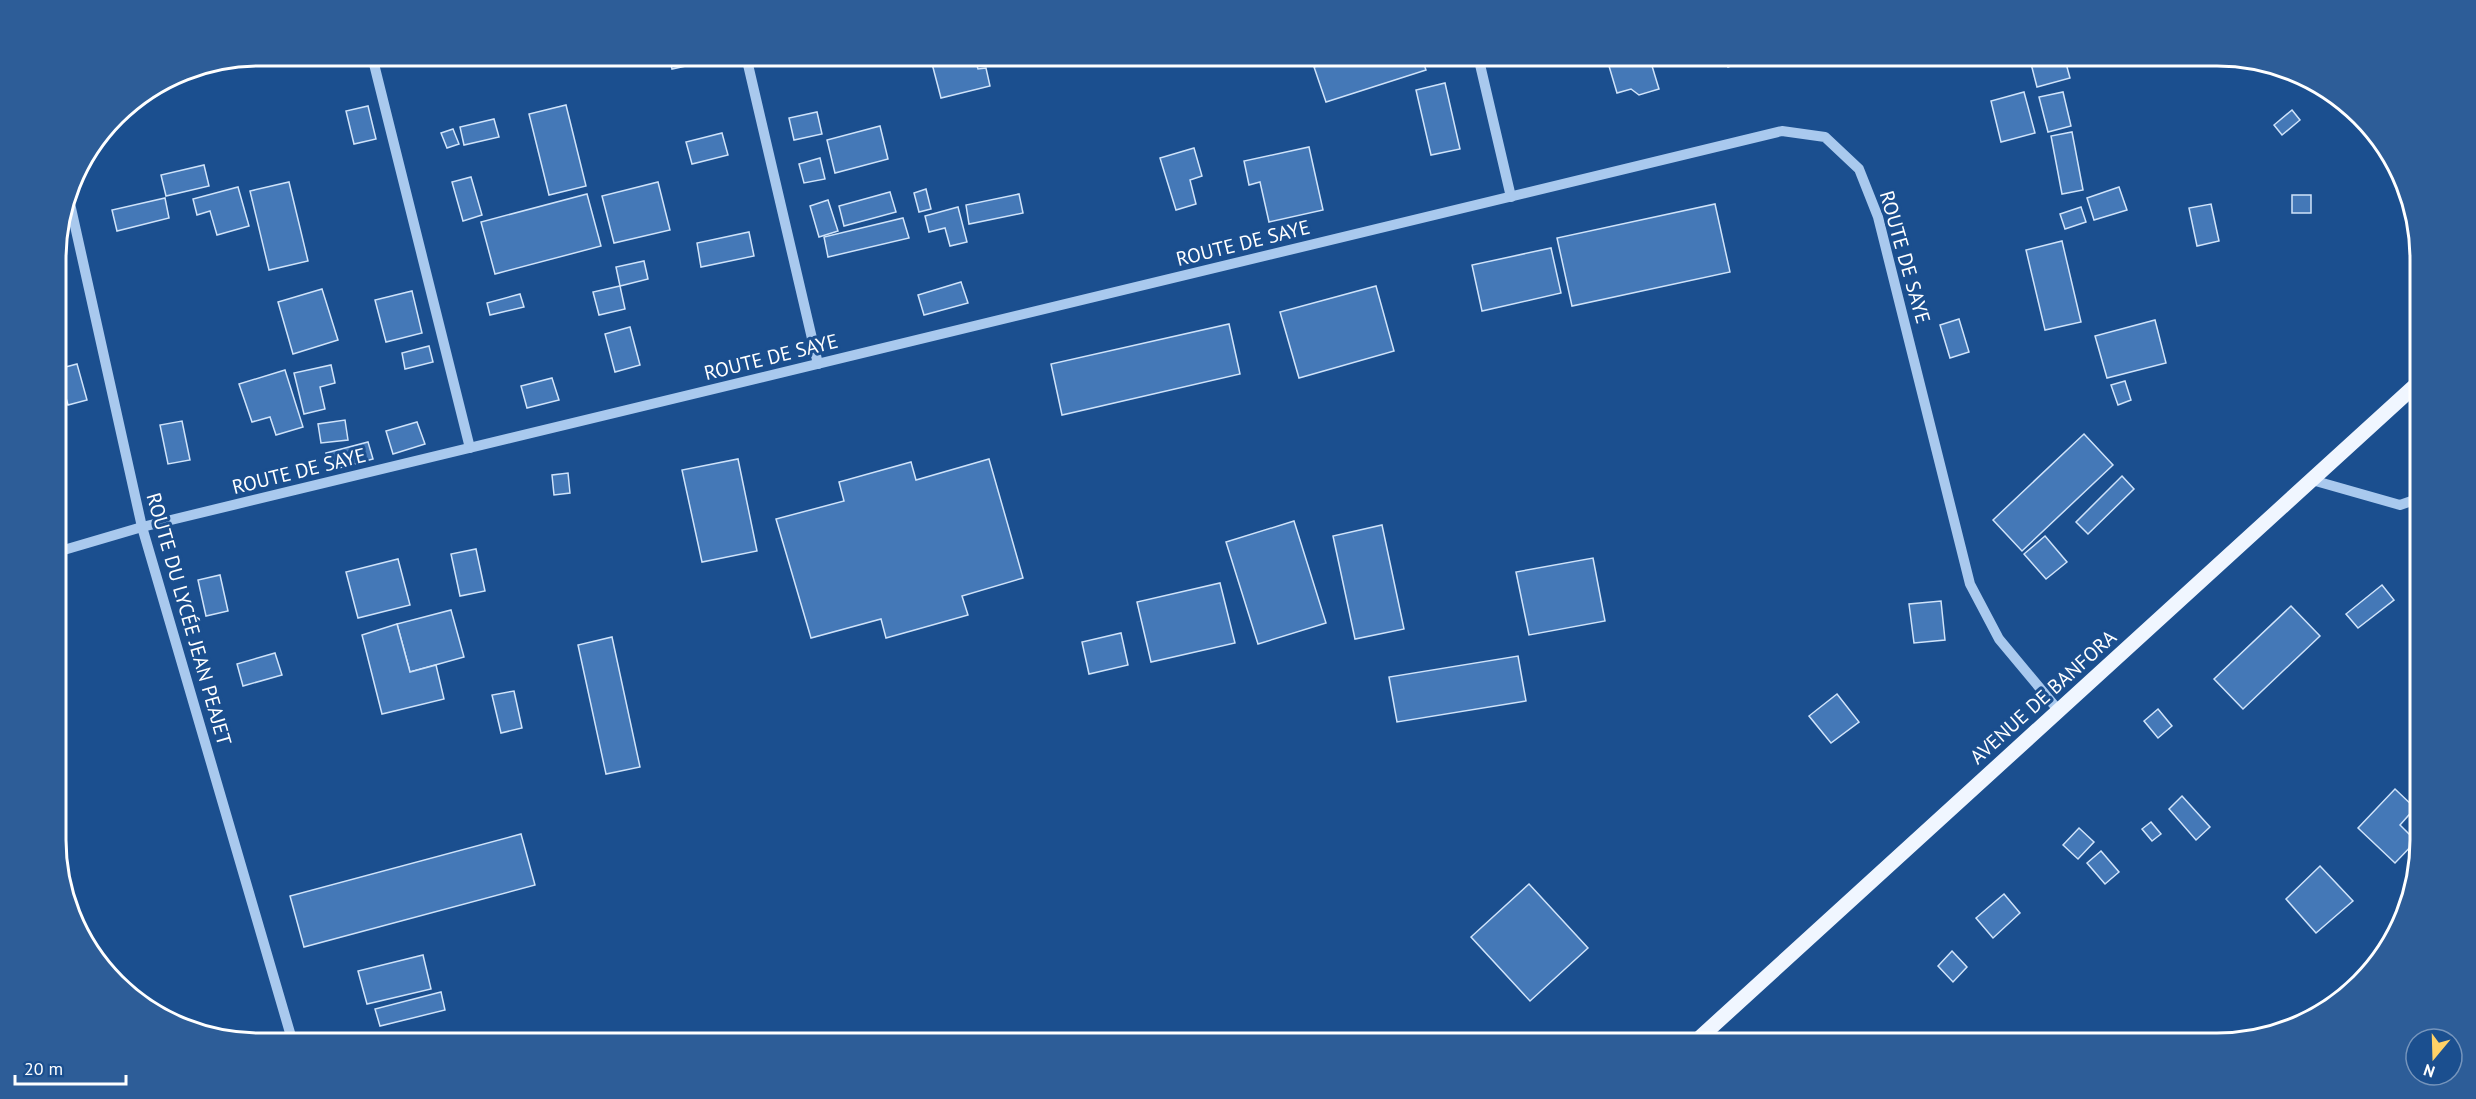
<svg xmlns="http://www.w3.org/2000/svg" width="2476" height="1099" viewBox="0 0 2476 1099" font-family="'PT Sans',sans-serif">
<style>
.building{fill:#4478b7;stroke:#cfe3fa;stroke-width:1.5}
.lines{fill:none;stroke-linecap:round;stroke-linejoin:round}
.minor{stroke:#a9c9ee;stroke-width:10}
.major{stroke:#f0f6ff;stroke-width:15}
.labels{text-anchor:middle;stroke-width:6;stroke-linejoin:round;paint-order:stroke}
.street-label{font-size:20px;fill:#fff;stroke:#1b4f8f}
.rim{fill:none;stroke:#fff;stroke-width:3}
</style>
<rect width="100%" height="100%" fill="#1b4f8f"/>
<g class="building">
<polygon points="669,56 702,56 704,62 672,69"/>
<polygon points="930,56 974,56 978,69 986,68 990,86 941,98"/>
<polygon points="1350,56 1421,56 1426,70 1326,102 1314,67"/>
<polygon points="1606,56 1649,56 1659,89 1639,95 1631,89 1617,93"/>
<polygon points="1724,56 1755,56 1756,57 1728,67"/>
<polygon points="2029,56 2064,56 2070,78 2037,87"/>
<polygon points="1445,83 1460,149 1431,155 1416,90"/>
<polygon points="2024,92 2035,133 2001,142 1991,101"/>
<polygon points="2063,92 2071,126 2048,132 2039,97"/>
<polygon points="566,105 586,186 549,195 529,114"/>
<polygon points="368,106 376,139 354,144 346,111"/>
<polygon points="2292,110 2300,120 2282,135 2274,125"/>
<polygon points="817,112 822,134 794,140 789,118"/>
<polygon points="494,119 499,137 464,145 460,127"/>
<polygon points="880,126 888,159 835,173 827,140"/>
<polygon points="453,129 459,144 447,148 441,133"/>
<polygon points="2072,132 2083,190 2062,194 2051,136"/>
<polygon points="722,133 728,155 692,164 686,142"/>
<polygon points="1309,147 1323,210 1269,222 1260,182 1249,185 1244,161"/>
<polygon points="1194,148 1202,176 1190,180 1196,204 1176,210 1160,158"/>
<polygon points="820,158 825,179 804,183 799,164"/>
<polygon points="204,165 209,186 166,196 161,175"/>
<polygon points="471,177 482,215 463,221 452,182"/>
<polygon points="289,182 308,261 269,270 250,191"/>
<polygon points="658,182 670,230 614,243 602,196"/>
<polygon points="238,187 249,226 217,235 210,211 197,215 193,199"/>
<polygon points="2119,187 2127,210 2094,220 2087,198"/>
<polygon points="926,189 931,209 919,212 914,193"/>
<polygon points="890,192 896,212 844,226 839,206"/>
<polygon points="587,194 601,246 495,274 481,222"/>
<polygon points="1019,194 1023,213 969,224 966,205"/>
<rect x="2292" y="195" width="19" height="18"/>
<polygon points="165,198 169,218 117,231 112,210"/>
<polygon points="828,200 838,231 819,237 810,206"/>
<polygon points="1715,204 1730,272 1572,306 1557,238"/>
<polygon points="2211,204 2219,241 2197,246 2189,208"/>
<polygon points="958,207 967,242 950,246 945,228 929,232 925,216"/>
<polygon points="2081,207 2086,222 2065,229 2060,214"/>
<polygon points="903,218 909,238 828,257 824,237"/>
<polygon points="749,232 754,256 701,267 697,243"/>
<polygon points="2062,241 2081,322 2045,330 2026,250"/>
<polygon points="1551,248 1561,293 1482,311 1472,265"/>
<polygon points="644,261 648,279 620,286 616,267"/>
<polygon points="961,282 968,303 924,315 918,295"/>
<polygon points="620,286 625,309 599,315 593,292"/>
<polygon points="1376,286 1394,351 1299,378 1280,312"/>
<polygon points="322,289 338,340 293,354 278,302"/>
<polygon points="412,291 422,333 386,342 375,300"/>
<polygon points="520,294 524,307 490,315 487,303"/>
<polygon points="1959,319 1969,352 1950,358 1940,325"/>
<polygon points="2155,320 2166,363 2107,378 2095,336"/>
<polygon points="62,324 64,337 56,339 56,325"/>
<polygon points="1229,324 1240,374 1062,415 1051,364"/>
<polygon points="630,327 640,365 615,372 605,334"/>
<polygon points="429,346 433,362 405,369 402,353"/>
<polygon points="77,364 87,400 68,405 58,369"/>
<polygon points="331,365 335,383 320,387 325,409 304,414 294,373"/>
<polygon points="285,370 303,427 276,435 270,417 252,422 239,384"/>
<polygon points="552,378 559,400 527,408 521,386"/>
<polygon points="2125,381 2131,400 2118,405 2111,385"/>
<polygon points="345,420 348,440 321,443 318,424"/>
<polygon points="182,421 190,460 168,464 160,425"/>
<polygon points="417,422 425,444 393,454 386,431"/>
<polygon points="2084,434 2113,465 2022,551 1993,520"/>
<polygon points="368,442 373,459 331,470 326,453"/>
<polygon points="738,459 757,551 702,562 682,470"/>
<polygon points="989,459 1023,578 962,596 968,615 886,638 881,619 811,638 776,519 844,501 839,482 911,462 916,480"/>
<polygon points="568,473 570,493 554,495 552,475"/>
<polygon points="2122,476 2134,489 2088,534 2076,522"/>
<polygon points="1294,521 1326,623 1258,644 1226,542"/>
<polygon points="1382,525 1404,629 1355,639 1333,536"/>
<polygon points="2045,536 2067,562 2046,579 2024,554"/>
<polygon points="476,549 485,591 460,596 451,554"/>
<polygon points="1593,558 1605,621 1529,635 1516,572"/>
<polygon points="398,559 410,605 358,618 346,572"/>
<polygon points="220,575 228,611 206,616 198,580"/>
<polygon points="1220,583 1235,643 1151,662 1137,602"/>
<polygon points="2382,585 2394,600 2358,628 2346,614"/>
<polygon points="1941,601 1945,640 1914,643 1909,604"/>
<polygon points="2291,606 2320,636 2243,709 2214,679"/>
<polygon points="451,610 464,657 410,672 397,624"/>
<polygon points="397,624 410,672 436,665 444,699 382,714 362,635"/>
<polygon points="1121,633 1128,665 1089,674 1082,642"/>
<polygon points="612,637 640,767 606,774 578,645"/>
<polygon points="275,653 282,675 243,686 237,664"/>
<polygon points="1518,656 1526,701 1397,722 1389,677"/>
<polygon points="2420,680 2420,697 2411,688"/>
<polygon points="514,691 522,728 501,733 492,695"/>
<polygon points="1837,694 1859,722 1831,743 1809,716"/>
<polygon points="2158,709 2172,726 2158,738 2144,721"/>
<polygon points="2395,789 2415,808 2400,825 2416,841 2395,863 2358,828"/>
<polygon points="2182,796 2210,827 2196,840 2169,809"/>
<polygon points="2151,822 2161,834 2152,841 2142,829"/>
<polygon points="2079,828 2094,842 2078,859 2063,845"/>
<polygon points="521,834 535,885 304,947 290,896"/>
<polygon points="2101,851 2119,872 2105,884 2087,863"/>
<polygon points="2320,866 2353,901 2316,933 2286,899"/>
<polygon points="1529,884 1588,948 1530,1001 1471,937"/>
<polygon points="2004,894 2020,913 1993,938 1976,918"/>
<polygon points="1952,951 1967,967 1953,982 1938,966"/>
<polygon points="423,955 431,989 367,1004 358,971"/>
<polygon points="441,992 445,1010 380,1026 375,1009"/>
<polygon points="1864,1034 1873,1043 1854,1043"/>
</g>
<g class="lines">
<g class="minor">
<polyline points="372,56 470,448"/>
<polyline points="746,56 818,364"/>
<polyline points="1478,56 1511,197"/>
<polyline points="69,199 142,527 293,1043"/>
<polyline points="2312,480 2400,505 2420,498"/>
<polyline points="57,552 142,527 1782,131 1825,137 1859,169 1878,217 1970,584 1999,639 2059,711"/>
</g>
<polyline class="major" points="1694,1043 2419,382"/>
</g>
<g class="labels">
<g class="street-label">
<text transform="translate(1243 243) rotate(-14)" y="7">ROUTE DE SAYE</text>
<text transform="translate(1905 257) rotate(74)" y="7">ROUTE DE SAYE</text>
<text transform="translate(771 357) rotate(-14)" y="7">ROUTE DE SAYE</text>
<text transform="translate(299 471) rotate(-14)" y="7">ROUTE DE SAYE</text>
<text transform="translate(189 619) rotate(74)" y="7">ROUTE DU LYCÉE JEAN PEAJET</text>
<text transform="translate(2043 697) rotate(-42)" y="7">AVENUE DE BANFORA</text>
</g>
</g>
<path d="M0 0H2476V1099H0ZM259 66H2217A193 193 0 0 1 2410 259V840A193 193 0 0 1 2217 1033H259A193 193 0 0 1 66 840V259A193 193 0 0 1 259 66Z" fill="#2d5d98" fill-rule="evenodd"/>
<path class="rim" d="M259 66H2217A193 193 0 0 1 2410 259V840A193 193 0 0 1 2217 1033H259A193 193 0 0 1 66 840V259A193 193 0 0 1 259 66Z"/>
<g transform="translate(2434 1057) rotate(199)"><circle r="28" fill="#1b4f8f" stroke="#7695bc" stroke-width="1.5"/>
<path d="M0-4.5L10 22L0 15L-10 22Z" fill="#ffd166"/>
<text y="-9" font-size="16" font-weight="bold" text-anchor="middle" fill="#ffffff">N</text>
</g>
<path d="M15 1075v9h111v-9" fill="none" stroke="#ffffff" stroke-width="3"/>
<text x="24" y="1075" font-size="18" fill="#ffffff" stroke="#1b4f8f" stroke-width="4.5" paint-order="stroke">20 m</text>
</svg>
